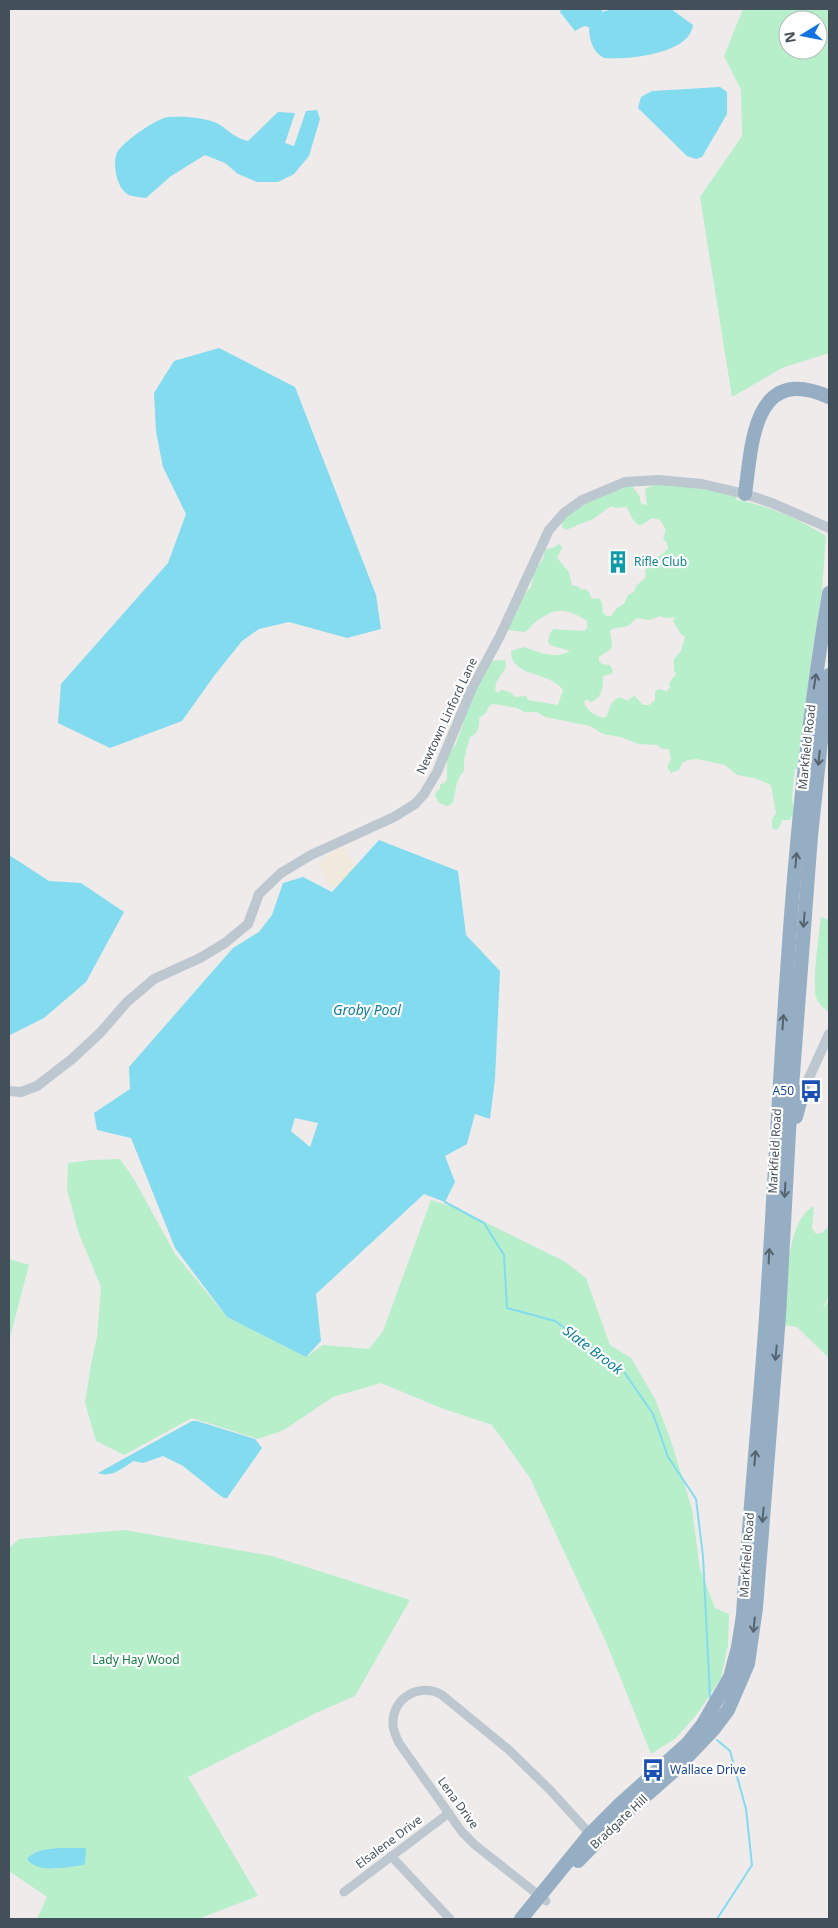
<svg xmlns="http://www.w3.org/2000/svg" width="838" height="1928" viewBox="0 0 838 1928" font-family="'Noto Sans',sans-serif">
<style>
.green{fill:#b7efcb;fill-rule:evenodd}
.sand{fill:#f1e9db}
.water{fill:#82dbee;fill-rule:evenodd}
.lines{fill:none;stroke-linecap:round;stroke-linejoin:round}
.stream{stroke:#82dbee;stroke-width:2}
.minor{stroke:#bcc7cf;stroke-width:9}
.tertiary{stroke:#bcc7cf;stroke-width:10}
.trunk{stroke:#96aec4;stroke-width:14}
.oneway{stroke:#54636e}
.labels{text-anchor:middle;stroke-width:4.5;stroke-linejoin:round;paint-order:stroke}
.culture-label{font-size:12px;fill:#0d838f;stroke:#fff;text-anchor:start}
.street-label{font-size:12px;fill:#445059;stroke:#fff}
.transit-label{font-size:12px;fill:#164399;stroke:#fff;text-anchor:end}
.park-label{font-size:12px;fill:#137c44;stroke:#fff}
.water-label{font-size:14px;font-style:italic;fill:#098099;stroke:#fff}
</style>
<rect width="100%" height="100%" fill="#efebeb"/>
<g class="green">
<path d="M743,9H829V353L782,368L732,397L700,197L742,136L741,90L724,56ZM788,20H818V50H788Z"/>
<path d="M660,482L735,495L737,500C770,506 799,519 826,536L822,590L811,661L797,769H795L792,797L794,811L790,820H782L779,828L776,830L772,828V819L776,813L771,785L754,778L737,775L725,765L697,759L688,760L682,763L679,770L671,773L667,767L671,759L669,749H662L657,745L639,744L620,737L603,734L590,726L545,717L537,712H524L517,708L494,704L490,705L485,714L479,718C480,726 478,735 470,737L464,759V771C454,781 457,792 452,804L447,806L439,803L435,796L436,792L440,789V784L445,783L447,779V760L449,753L456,744L463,724L464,713L491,661L505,660L506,667L496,683L495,690L498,693L501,690L510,692L515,697L526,696L528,700L558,705L563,690C550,671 511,678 511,651L524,647C539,652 554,660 570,651L550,645L548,642L550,633L554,629L584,631L587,628V621C567,608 556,607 537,621C532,624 530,629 525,632L507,630L518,609L521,598L531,587L534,571L543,559L545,549L552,548L559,544L562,548L557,558L569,572L572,585L579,587L581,590L585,589L589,592L592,599L599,598L602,603L603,613L607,616H611L617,608L624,604L628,595L634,592L636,586L646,577C642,560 659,559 668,549L667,543L663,539L666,530L660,520L652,518C648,520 644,525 640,525C634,525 629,512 627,507L616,508L611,506L593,519L566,530L562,527V518C583,503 606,493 631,484L640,497V501L642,504L647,505L645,489ZM660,616L665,618L675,617L673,621L680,633L685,637L681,651L674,659V670L676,674L669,683L670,687L667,691L658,689L655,692V700L649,705H643L635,696L632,697L628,701L620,697C610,701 610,707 607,716L604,718C595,716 587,711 584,702L587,699L590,702C601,700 604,687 603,676L611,674L613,671L610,665L602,664L599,661V657C615,647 613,649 610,631L612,629L628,626L637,618L650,620Z"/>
<path d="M821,917L829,920V1012C824,1008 818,1004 816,997C812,981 819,935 821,917Z"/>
<polygon points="120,1159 134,1179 175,1254 227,1317 306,1357 323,1345 369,1349 383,1331 431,1200 456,1208 564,1261 586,1278 610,1345 631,1358 655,1399 671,1441 692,1509 700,1569 715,1608 729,1614 728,1645 721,1678 697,1714 676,1738 651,1754 606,1642 530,1478 492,1425 441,1408 381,1383 333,1397 284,1430 258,1439 192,1418 124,1455 96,1441 85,1403 91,1364 97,1337 101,1287 79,1234 67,1190 68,1163 91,1160"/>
<path d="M812,1207H814L812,1228L816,1234L822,1233L829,1226V1296L822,1310L829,1300V1358L797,1327L785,1325C787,1294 784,1225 812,1207Z"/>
<polygon points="9,1259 29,1265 9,1341"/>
<path d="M125,1530L272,1556L410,1600L355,1696L316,1713L188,1777L258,1896L198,1919H37L47,1897L9,1871V1548L19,1539ZM58,1848H86L56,1869L35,1865L32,1854L42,1850Z"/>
</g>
<polygon class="sand" points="340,845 356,866 336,888 327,881 319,864"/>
<g class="water">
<path d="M561,9H602V12L613,9H671L693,25C690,54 628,60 604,58C593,52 589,40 589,27L584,26L575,31L560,12Z"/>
<polygon points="720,87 727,92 727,114 702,157 696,159 687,156 638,108 641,97 652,91"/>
<path d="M317,110L320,119L309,156L294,174L278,182H257L238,174L225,163L205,155L171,176L146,198C141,197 132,197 127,194C117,187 113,167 116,155C119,144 157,118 168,117C183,116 201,117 214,122C227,127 231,137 248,141L278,112L295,113L285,143L294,146L306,111Z"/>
<polygon points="219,348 295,387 376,595 381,629 347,638 289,622 259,629 242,641 214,676 182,721 110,748 58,723 61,684 168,563 186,514 163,467 156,432 154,393 174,361"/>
<path d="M379,840L458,871L466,935L500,971L495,1079L490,1119L475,1114L467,1144L445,1156L455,1182L445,1202L424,1194L316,1294L321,1341L306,1357L227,1317L175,1248L131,1138L97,1130L94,1113L130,1089L129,1067L233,948L259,932L272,915L283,883L303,877L332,892ZM295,1118L318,1123L310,1147L291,1131Z"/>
<polygon points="9,855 49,881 81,883 124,912 86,982 44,1018 10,1035 9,1034"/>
<path d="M192,1421H197L255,1439L262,1448L227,1498H224L218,1494L183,1466L163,1456L143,1463L133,1461C122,1469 111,1478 98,1473Z"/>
<path d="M58,1848H86L85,1863L83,1865C68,1867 37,1874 27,1859C34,1850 47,1849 58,1848Z"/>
</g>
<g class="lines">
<g class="stream">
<polyline points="445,1202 484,1223 504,1255 507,1308 555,1321 622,1369 653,1414 668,1457 696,1499 703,1556 710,1697"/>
<polyline points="717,1919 752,1865 746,1809 730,1751 717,1740"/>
</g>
<g class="minor">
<polyline points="391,1856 450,1919"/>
<polyline points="344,1892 449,1813"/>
<path d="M546,1901L475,1845L462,1832L399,1743C396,1736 393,1731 393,1724C392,1697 421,1682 442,1695L509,1750L551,1791L590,1834"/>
</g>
<g class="tertiary">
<polyline points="9,1091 21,1092 37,1086 72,1059 100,1033 127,1002 154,979 200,958 225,943 248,924 259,894 281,873 311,855 394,817 415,804 424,794 437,772 472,688 500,636 549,530 564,513 582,500 625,482 659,480 702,484 745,494 772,503 829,528"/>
<polyline points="803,1091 829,1034"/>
</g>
<g class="trunk">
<path d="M745,494C752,444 753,363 829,397"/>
<polyline points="796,1117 803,1091"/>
<polyline points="578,1861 616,1822 675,1770 713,1730 728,1710 748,1664 756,1608 779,1316 790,1114 811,836 823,722 829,675"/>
<path d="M521,1919L590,1834L620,1804L687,1744L703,1724L730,1677L738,1647L743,1615C749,1516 759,1416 766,1317C782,1075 788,832 829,593"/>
</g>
</g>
<defs><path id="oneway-shaft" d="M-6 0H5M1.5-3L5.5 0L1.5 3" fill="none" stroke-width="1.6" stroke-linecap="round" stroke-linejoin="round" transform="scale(1.25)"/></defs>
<g class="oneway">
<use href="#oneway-shaft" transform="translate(815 681) rotate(-81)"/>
<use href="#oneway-shaft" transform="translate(819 758) rotate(96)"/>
<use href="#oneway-shaft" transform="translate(796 860) rotate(-85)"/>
<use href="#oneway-shaft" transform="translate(804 920) rotate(95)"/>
<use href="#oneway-shaft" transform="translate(783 1022) rotate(-86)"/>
<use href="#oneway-shaft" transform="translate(785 1190) rotate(93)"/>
<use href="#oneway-shaft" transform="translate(769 1256) rotate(-87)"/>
<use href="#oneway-shaft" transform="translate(776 1353) rotate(95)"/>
<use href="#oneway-shaft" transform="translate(755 1458) rotate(-85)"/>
<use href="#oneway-shaft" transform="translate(763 1515) rotate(95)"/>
<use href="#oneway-shaft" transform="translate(754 1625) rotate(96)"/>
</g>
<defs>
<symbol id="building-bare" viewBox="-9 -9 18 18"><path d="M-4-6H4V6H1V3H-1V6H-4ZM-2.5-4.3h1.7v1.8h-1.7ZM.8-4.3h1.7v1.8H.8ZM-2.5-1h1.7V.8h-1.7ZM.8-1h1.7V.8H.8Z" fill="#0f9aa8" stroke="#fff" stroke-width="2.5" paint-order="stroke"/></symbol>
<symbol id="bus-bare" viewBox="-9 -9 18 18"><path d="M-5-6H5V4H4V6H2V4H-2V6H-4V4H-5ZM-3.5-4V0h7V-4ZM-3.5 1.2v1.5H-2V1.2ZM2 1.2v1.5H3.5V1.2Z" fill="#1a4fb4" stroke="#fff" stroke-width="2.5" paint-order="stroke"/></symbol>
</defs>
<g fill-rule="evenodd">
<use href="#building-bare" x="602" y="546" width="32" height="32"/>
<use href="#bus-bare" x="795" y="1075" width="32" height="32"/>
<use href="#bus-bare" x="637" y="1754" width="32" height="32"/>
</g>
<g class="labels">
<g class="culture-label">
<text x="634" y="566">Rifle Club</text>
</g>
<g class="street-label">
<text transform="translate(447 716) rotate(-65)" y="4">Newtown Linford Lane</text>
<text transform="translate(807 747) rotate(-84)" y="4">Markfield Road</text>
<text transform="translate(775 1151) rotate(-87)" y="4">Markfield Road</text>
<text transform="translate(747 1555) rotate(-86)" y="4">Markfield Road</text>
<text transform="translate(458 1803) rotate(54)" y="4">Lena Drive</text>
<text transform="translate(619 1822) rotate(-43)" y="4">Bradgate Hill</text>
<text transform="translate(389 1842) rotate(-37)" y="4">Elsalene Drive</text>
</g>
<g class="transit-label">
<text x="794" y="1095">A50</text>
<text x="670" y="1774" text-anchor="start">Wallace Drive</text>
</g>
<g class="park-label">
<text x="136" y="1664">Lady Hay Wood</text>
</g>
<g class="water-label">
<text x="367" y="1015">Groby Pool</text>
<text transform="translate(593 1350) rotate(37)" y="5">Slate Brook</text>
</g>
</g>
<rect width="838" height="1928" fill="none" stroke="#445059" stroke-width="20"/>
<g transform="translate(803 35) rotate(260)"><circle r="24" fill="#ffffff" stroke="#b4b9bd"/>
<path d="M0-4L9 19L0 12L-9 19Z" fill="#1374e1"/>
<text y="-8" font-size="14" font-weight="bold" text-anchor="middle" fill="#445059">N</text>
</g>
</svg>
